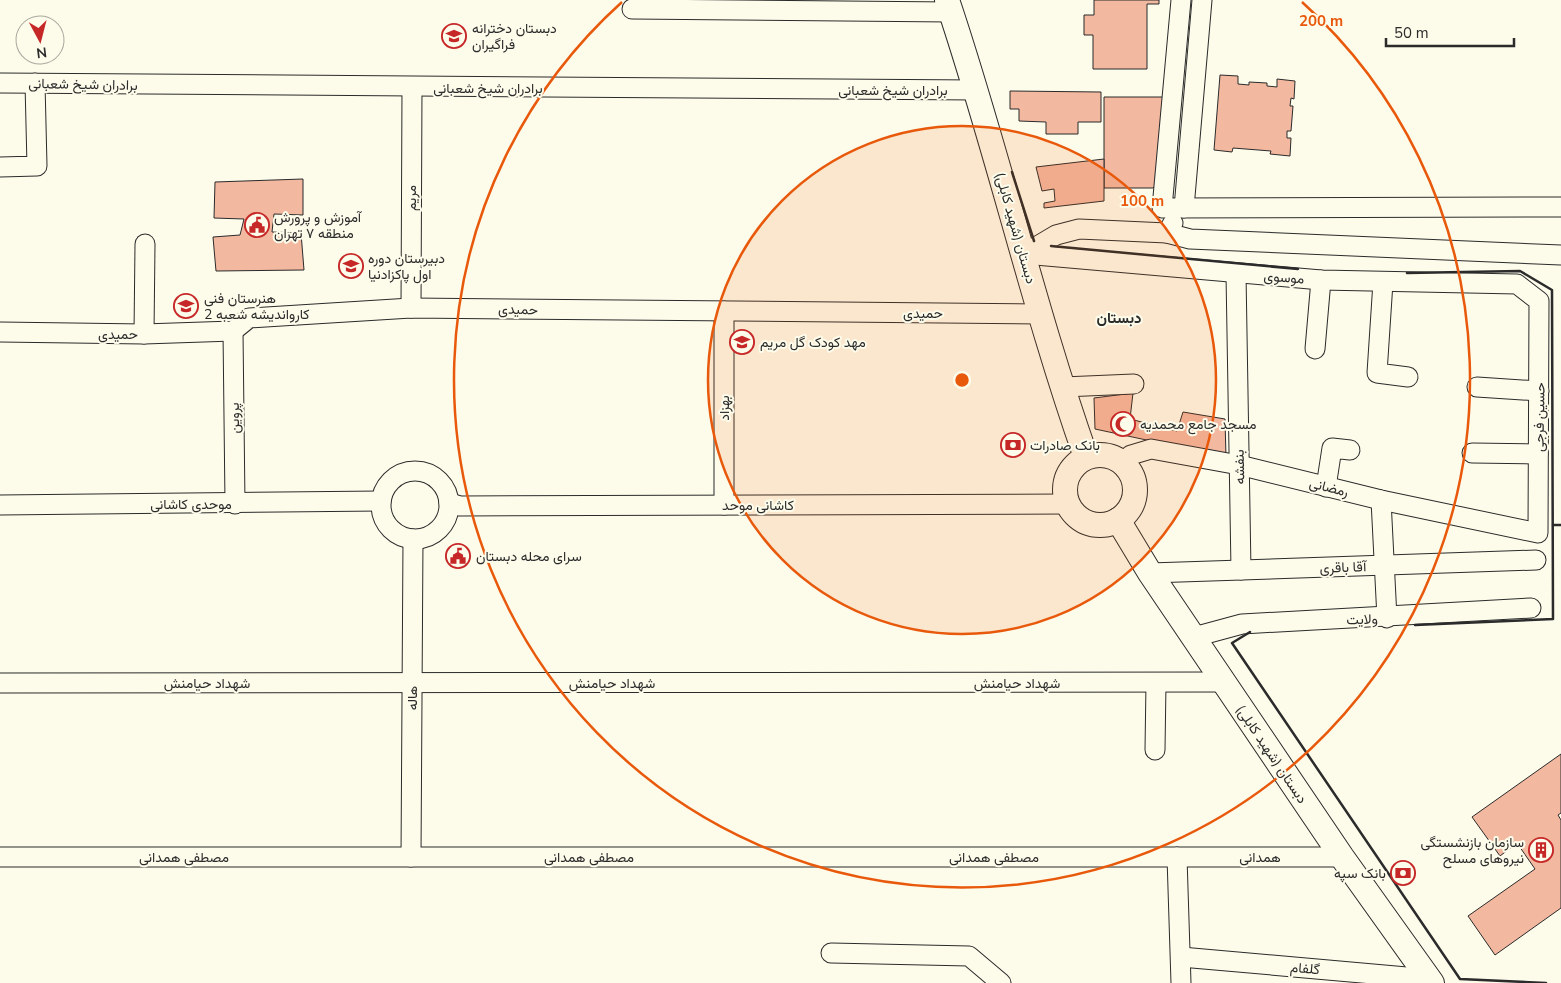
<svg xmlns="http://www.w3.org/2000/svg" width="1561" height="983" viewBox="0 0 1561 983" font-family="'Nunito Sans',Vazirmatn,sans-serif">
<style>
.building{fill:#f2b8a0;stroke:#2b2b2b}
.lines{fill:none;stroke-linecap:round;stroke-linejoin:round}
.minor-casing{stroke:#2b2b2b;stroke-width:21}
.major-casing{stroke:#2b2b2b;stroke-width:26}
.minor{stroke:#fdfbea;stroke-width:19}
.major{stroke:#fdfbea;stroke-width:24}
.wall{stroke:#2b2b2b;stroke-width:2.5}
.ring{fill:none;stroke:#e8590c;stroke-width:2.5}
.labels{text-anchor:middle;stroke-width:4;stroke-linejoin:round;paint-order:stroke}
.poi-label{font-size:14px;fill:#2b2b2b;stroke:#fdfbea;text-anchor:start}
.street-label{font-size:14px;fill:#2b2b2b;stroke:#fdfbea}
.neighbourhood-label{font-size:15px;font-weight:bold;fill:#2b2b2b;stroke:#fdfbea}
.centre{fill:#e8590c;stroke:#fdfbea;stroke-width:2.5}
.ring-label{font-size:15px;text-anchor:middle;font-weight:bold;fill:#e8590c;stroke:#fdfbea;stroke-width:4;stroke-linejoin:round;paint-order:stroke}
</style>
<rect width="100%" height="100%" fill="#fdfbea"/>
<g class="building">
<polygon points="1094,0 1159,0 1159,4 1147,4 1147,69 1093,69 1093,35 1084,35 1084,15 1094,15"/>
<polygon points="1220,75 1238,76 1238,84 1249,85 1249,82 1267,83 1267,86 1277,87 1277,79 1295,81 1294,99 1291,98 1290,106 1293,106 1291,131 1287,131 1287,138 1291,138 1290,156 1270,154 1271,151 1233,148 1232,152 1214,150"/>
<polygon points="1010,91 1101,92 1101,122 1078,122 1078,134 1046,134 1046,122 1019,121 1019,109 1010,109"/>
<polygon points="1104,97 1164,97 1163,178 1153,188 1104,188"/>
<polygon points="1104,159 1104,201 1044,208 1044,203 1055,201 1054,189 1042,191 1036,167"/>
<polygon points="303,179 303,215 274,214 272,232 301,233 304,270 216,271 213,237 240,235 244,219 214,218 215,182"/>
<polygon points="1133,393 1130,419 1177,431 1183,412 1225,419 1226,457 1095,429 1094,398"/>
<polygon points="1561,754 1561,813 1558,815 1561,820 1561,908 1495,955 1468,916 1535,869 1517,843 1500,856 1472,817"/>
</g>
<g class="lines">
<defs>
<g id="minor">
<polyline points="1181,0 1162,208 1561,207"/>
<polyline points="632,9 951,12"/>
<polyline points="0,83 977,90"/>
<polyline points="0,167 37,166 35,83"/>
<polyline points="1184,208 1202,0"/>
<polyline points="1167,233 1190,239 1561,255"/>
<polyline points="1024,254 1321,280 1517,284 1539,301 1538,533 1381,500 1239,465 1151,449 1131,455 1123,462"/>
<polyline points="1024,254 1056,235 1079,229 1167,233 1173,223"/>
<polyline points="1236,274 1241,570"/>
<polyline points="1383,282 1377,373 1408,377"/>
<polyline points="411,308 412,88"/>
<polyline points="724,311 724,505"/>
<polyline points="233,331 235,504"/>
<polyline points="0,332 144,334 233,331 249,318 411,308 1041,314"/>
<polyline points="144,334 145,244"/>
<polyline points="1315,349 1321,280"/>
<polyline points="1063,387 1134,384"/>
<polyline points="1477,387 1539,391"/>
<polyline points="1472,453 1538,454"/>
<circle cx="415" cy="505" r="34"/>
<polyline points="1326,487 1332,448 1350,450"/>
<polyline points="1381,500 1387,618"/>
<polyline points="449,503 460,506 1067,504"/>
<polyline points="0,505 381,501"/>
<polyline points="1150,573 1536,560"/>
<polyline points="1194,637 1242,624 1531,608"/>
<polyline points="0,683 1223,682"/>
<polyline points="1155,750 1156,683"/>
<polyline points="0,857 1342,857"/>
<polyline points="411,857 413,539"/>
<polyline points="1177,857 1181,983"/>
<polyline points="831,953 969,956 1001,983"/>
<polyline points="1181,957 1429,979"/>
</g>
<g id="major">
<path d="M947,0C998,151 1033,307 1086,457"/>
<circle cx="1100" cy="490" r="35"/>
<polyline points="1118,520 1150,573 1342,857 1432,983"/>
</g>
</defs>
<use href="#minor" class="minor-casing"/>
<use href="#major" class="major-casing"/>
<use href="#minor" class="minor"/>
<use href="#major" class="major"/>
<g class="wall">
<polyline points="1012,172 1034,241"/>
<polyline points="1051,246 1298,269"/>
<polyline points="1407,273 1520,271 1552,290 1553,619 1415,625"/>
<polyline points="1553,525 1561,525"/>
<polyline points="1250,632 1232,643 1460,979 1546,983"/>
</g>
</g>
<circle cx="962" cy="380" r="254" fill="#e8590c" fill-opacity=".12"/>
<g class="ring">
<circle cx="962" cy="380" r="254"/>
<path d="M1302 2A508 508 0 1 1 622 2"/>
</g>
<defs>
<symbol id="school-ring" viewBox="-11 -11 22 22"><circle r="9.5" fill="#fdfbea" stroke="#c62828" stroke-width="1.5"/><path d="M0-5L7-2L0 1L-7-2ZM-4 1L0 2.5L4 1V4Q0 6-4 4Z" fill="#c62828"/></symbol>
<symbol id="civic-ring" viewBox="-11 -11 22 22"><circle r="9.5" fill="#fdfbea" stroke="#c62828" stroke-width="1.5"/><path d="M-.6-6.5H3V-4.5H.6V-3L4-1V1h2V6H-6V1h2V-1L-.6-3ZM-1.2 2.5V6h2.4V2.5Z" fill="#c62828"/></symbol>
<symbol id="mosque-ring" viewBox="-11 -11 22 22"><circle r="9.5" fill="#fdfbea" stroke="#c62828" stroke-width="1.5"/><path d="M3.5-4.9A6 6 0 1 0 3.5 4.9A5 5 0 1 1 3.5-4.9Z" fill="#c62828"/></symbol>
<symbol id="bank-ring" viewBox="-11 -11 22 22"><circle r="9.5" fill="#fdfbea" stroke="#c62828" stroke-width="1.5"/><path d="M-6-4H6V4H-6ZM0-2.3a2.3 2.3 0 1 0 0 4.6a2.3 2.3 0 1 0 0-4.6Z" fill="#c62828"/></symbol>
<symbol id="building-ring" viewBox="-11 -11 22 22"><circle r="9.5" fill="#fdfbea" stroke="#c62828" stroke-width="1.5"/><path d="M-4-6H4V6H1V3H-1V6H-4ZM-2.5-4.3h1.7v1.8h-1.7ZM.8-4.3h1.7v1.8H.8ZM-2.5-1h1.7V.8h-1.7ZM.8-1h1.7V.8H.8Z" fill="#c62828"/></symbol>
</defs>
<g fill-rule="evenodd">
<use href="#school-ring" x="440" y="22" width="28" height="28"/>
<use href="#civic-ring" x="243" y="211" width="28" height="28"/>
<use href="#school-ring" x="337" y="252" width="28" height="28"/>
<use href="#school-ring" x="172" y="292" width="28" height="28"/>
<use href="#school-ring" x="728" y="328" width="28" height="28"/>
<use href="#mosque-ring" x="1109" y="410" width="28" height="28"/>
<use href="#bank-ring" x="999" y="431" width="28" height="28"/>
<use href="#civic-ring" x="444" y="542" width="28" height="28"/>
<use href="#building-ring" x="1527" y="836" width="28" height="28"/>
<use href="#bank-ring" x="1389" y="859" width="28" height="28"/>
</g>
<g class="labels">
<g class="poi-label">
<text x="472" y="33">دبستان دخترانه<tspan x="472" dy="16">فراگیران</tspan></text>
<text x="274" y="222">آموزش و پرورش<tspan x="274" dy="16">منطقه ۷ تهران</tspan></text>
<text x="368" y="263">دبیرستان دوره<tspan x="368" dy="16">اول پاکزادنیا</tspan></text>
<text x="204" y="303">هنرستان فنی<tspan x="204" dy="16">کارواندیشه شعبه 2</tspan></text>
<text x="760" y="347">مهد کودک گل مریم</text>
<text x="1140" y="429">مسجد جامع محمدیه</text>
<text x="1030" y="450">بانک صادرات</text>
<text x="476" y="561">سرای محله دبستان</text>
<text x="1524" y="847" text-anchor="end">سازمان بازنشستگی<tspan x="1524" dy="16">نیروهای مسلح</tspan></text>
<text x="1386" y="878" text-anchor="end">بانک سپه</text>
</g>
<g class="street-label">
<text transform="translate(83 84) rotate(1)" y="5">برادران شیخ شعبانی</text>
<text x="488" y="93">برادران شیخ شعبانی</text>
<text x="893" y="95">برادران شیخ شعبانی</text>
<text transform="translate(411 198) rotate(-90)" y="5">مریم</text>
<text transform="translate(1016 228) rotate(74)" y="5">دبستان (شهید کابلی)</text>
<text transform="translate(1284 277) rotate(4)" y="5">موسوی</text>
<text transform="translate(518 309) rotate(1)" y="5">حمیدی</text>
<text x="923" y="318">حمیدی</text>
<text x="118" y="339">حمیدی</text>
<text transform="translate(724 408) rotate(-90)" y="5">بهزاد</text>
<text transform="translate(1539 417) rotate(-89)" y="5">حسین فرجی</text>
<text transform="translate(234 418) rotate(-91)" y="5">پروین</text>
<text transform="translate(1239 467) rotate(-91)" y="5">بنفشه</text>
<text transform="translate(1329 487) rotate(14)" y="5">رمضانی</text>
<text x="191" y="509">موحدی کاشانی</text>
<text x="758" y="510">کاشانی موحد</text>
<text transform="translate(1343 567) rotate(-2)" y="5">آقا باقری</text>
<text transform="translate(1362 619) rotate(-2)" y="5">ولایت</text>
<text x="207" y="688">شهداد حیامنش</text>
<text x="612" y="688">شهداد حیامنش</text>
<text x="1017" y="688">شهداد حیامنش</text>
<text transform="translate(412 698) rotate(-90)" y="5">هاله</text>
<text transform="translate(1272 754) rotate(56)" y="5">دبستان (شهید کابلی)</text>
<text x="184" y="862">مصطفی همدانی</text>
<text x="589" y="862">مصطفی همدانی</text>
<text x="994" y="862">مصطفی همدانی</text>
<text x="1260" y="862">همدانی</text>
<text transform="translate(1305 968) rotate(5)" y="5">گلفام</text>
</g>
<g class="neighbourhood-label">
<text x="1119" y="323">دبستان</text>
</g>
</g>
<circle cx="962" cy="380" r="8" class="centre"/>
<g class="ring-label">
<text x="1321" y="26">200 m</text>
<text x="1142" y="206">100 m</text>
</g>
<g transform="translate(40 40) rotate(173)"><circle r="24" fill="#fdfbea" stroke="#a9a89e"/>
<path d="M0-4L9 19L0 12L-9 19Z" fill="#c62828"/>
<text y="-8" font-size="14" font-weight="bold" text-anchor="middle" fill="#2b2b2b">N</text>
</g>
<path d="M1386 38v8h128v-8" fill="none" stroke="#2b2b2b" stroke-width="2.5"/>
<text x="1394" y="38" font-size="15" fill="#2b2b2b" stroke="#fdfbea" stroke-width="4" paint-order="stroke">50 m</text>
</svg>
